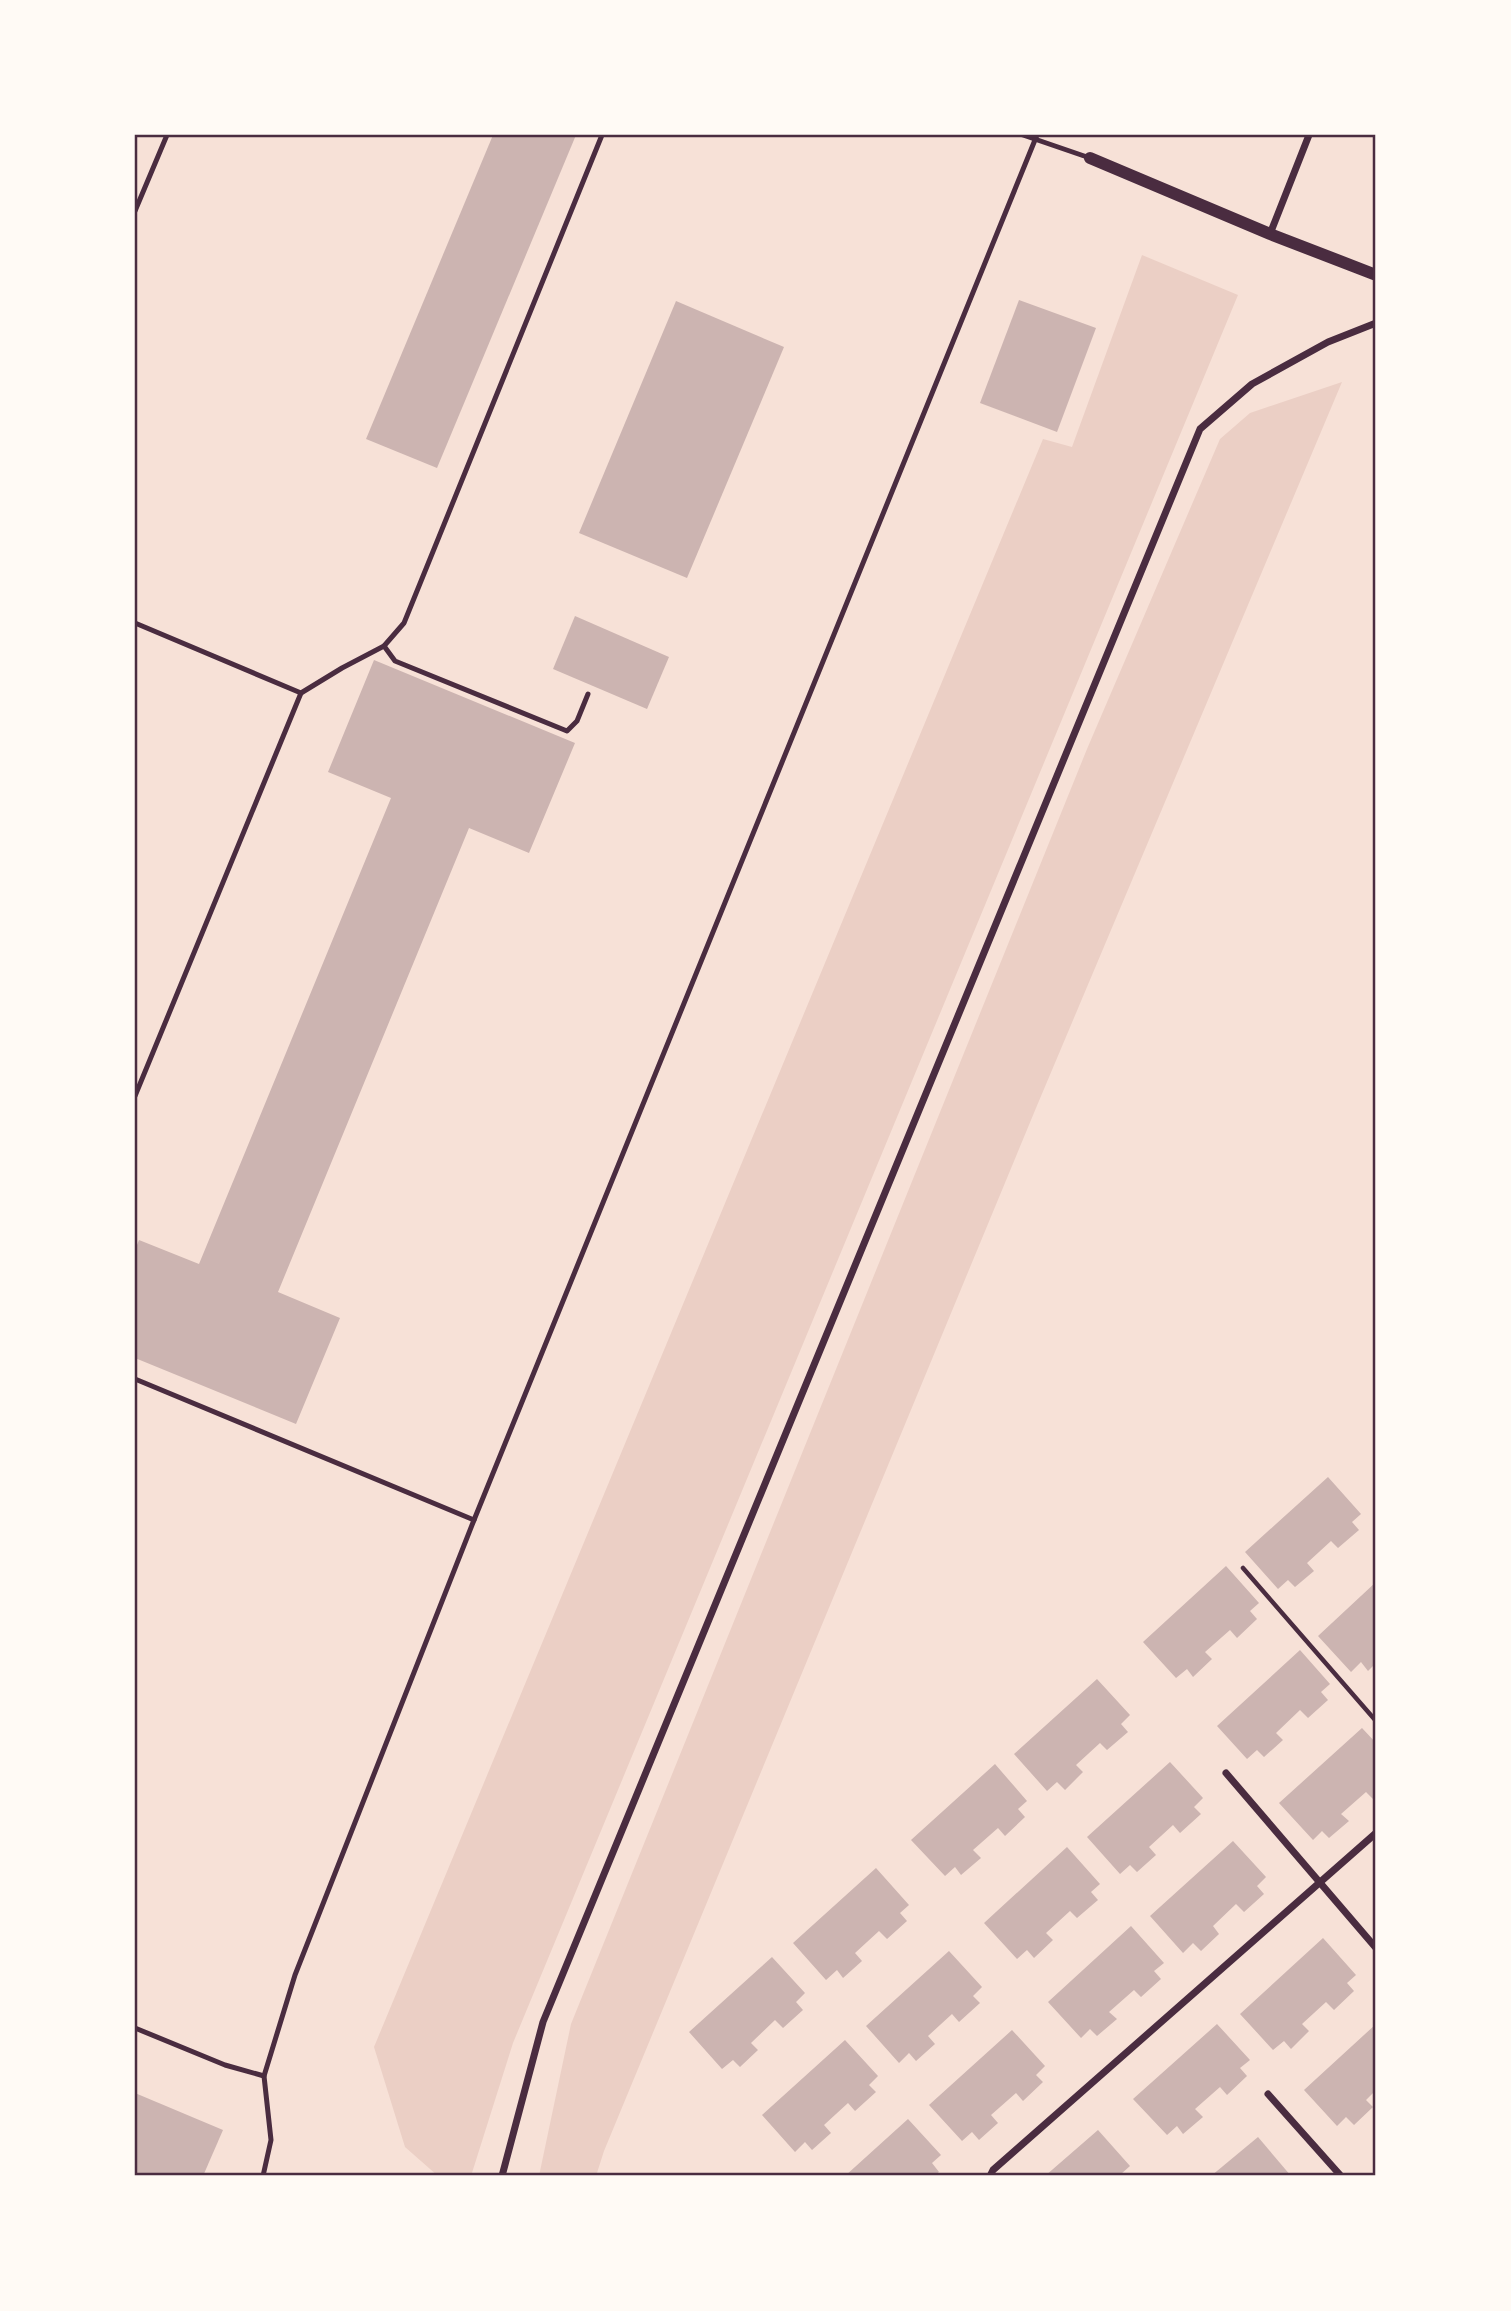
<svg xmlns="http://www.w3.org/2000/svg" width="1511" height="2311" viewBox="0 0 1511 2311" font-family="'Exo 2',sans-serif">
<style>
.green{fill:#ebcfc5}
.building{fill:#ccb4b1}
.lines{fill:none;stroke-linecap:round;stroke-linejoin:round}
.path{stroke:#4a2c40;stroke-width:4.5}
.service{stroke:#4a2c40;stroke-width:5}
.minor{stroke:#4a2c40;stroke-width:7}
.tertiary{stroke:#4a2c40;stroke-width:12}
.neatline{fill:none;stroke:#4a2c40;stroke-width:2.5}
</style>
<rect width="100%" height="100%" fill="#f7e1d7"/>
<g class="green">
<polygon points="1142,255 1238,295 513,2043 471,2176 438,2176 405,2147 374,2047 1043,439 1072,447"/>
<polygon points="1342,382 1036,1108 604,2151 596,2176 539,2176 571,2024 1087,749 1220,439 1250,413"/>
</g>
<g class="building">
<polygon points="493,135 576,135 437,468 366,439"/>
<polygon points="1019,300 1096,328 1057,432 980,403"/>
<polygon points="676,301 784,347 687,578 579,533"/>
<polygon points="575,616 669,657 647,709 553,669"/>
<polygon points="374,660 575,743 529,853 469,828 278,1292 340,1318 296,1424 135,1358 135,1250 139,1240 199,1264 391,798 328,772"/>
<polygon points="1328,1477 1361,1514 1352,1522 1359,1530 1338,1548 1331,1541 1307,1563 1314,1571 1295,1587 1288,1580 1278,1589 1245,1552"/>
<polygon points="1226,1566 1259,1603 1250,1611 1257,1619 1237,1638 1230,1630 1205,1652 1212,1659 1193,1677 1187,1669 1176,1678 1143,1642"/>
<polygon points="1376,1582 1376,1663 1368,1671 1361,1662 1351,1672 1318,1636"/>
<polygon points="1300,1650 1330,1684 1321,1692 1328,1700 1308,1718 1300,1710 1276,1733 1283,1740 1264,1757 1257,1750 1247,1759 1217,1726"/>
<polygon points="1097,1679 1130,1715 1121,1724 1128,1732 1107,1750 1100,1743 1076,1765 1083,1772 1065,1790 1057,1782 1047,1791 1014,1754"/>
<polygon points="1362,1728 1376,1743 1376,1796 1373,1799 1366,1792 1341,1814 1349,1821 1329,1838 1322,1831 1313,1840 1279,1803"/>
<polygon points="1170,1762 1203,1798 1194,1807 1201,1814 1180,1833 1173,1825 1149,1847 1156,1855 1137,1872 1130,1865 1120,1874 1087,1837"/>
<polygon points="995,1764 1027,1801 1018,1809 1025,1817 1005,1836 998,1828 973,1850 981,1858 961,1875 955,1867 945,1876 911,1840"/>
<polygon points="1233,1841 1266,1877 1257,1886 1264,1894 1244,1912 1236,1904 1213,1926 1219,1934 1201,1951 1193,1943 1183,1953 1150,1916"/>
<polygon points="1067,1847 1100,1884 1091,1892 1098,1900 1077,1918 1070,1911 1046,1933 1053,1940 1034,1958 1027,1950 1017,1959 984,1923"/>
<polygon points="876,1868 909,1905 900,1913 907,1921 887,1939 879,1931 855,1953 862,1961 843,1978 837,1970 826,1980 793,1943"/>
<polygon points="1131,1926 1164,1963 1154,1971 1161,1979 1141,1997 1134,1990 1109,2012 1117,2019 1097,2036 1090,2029 1081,2038 1048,2002"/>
<polygon points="1323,1938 1356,1975 1347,1983 1354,1991 1334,2010 1326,2002 1302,2024 1309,2031 1291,2049 1284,2041 1273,2050 1240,2014"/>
<polygon points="949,1951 982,1987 973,1996 980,2003 959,2022 952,2014 928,2036 935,2044 916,2061 909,2053 899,2063 866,2026"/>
<polygon points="772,1957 805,1993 796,2002 803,2010 783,2028 775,2020 751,2043 758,2050 740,2067 733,2060 722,2069 689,2032"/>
<polygon points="1217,2024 1250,2060 1240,2068 1247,2076 1227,2095 1220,2087 1195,2109 1203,2117 1183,2134 1177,2126 1167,2135 1133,2099"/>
<polygon points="1376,2024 1376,2090 1366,2100 1373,2107 1354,2125 1346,2117 1337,2126 1304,2090"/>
<polygon points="1012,2030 1045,2066 1036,2075 1043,2082 1023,2101 1016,2093 991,2115 998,2123 979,2140 972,2132 962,2141 929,2105"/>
<polygon points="845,2040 878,2076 869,2085 876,2092 855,2111 848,2103 824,2125 831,2133 812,2150 805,2142 795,2152 762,2115"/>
<polygon points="135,2093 223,2130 203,2176 135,2176"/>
<polygon points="908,2119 941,2155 932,2163 939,2172 934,2176 845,2176"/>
<polygon points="1098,2130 1130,2166 1121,2174 1123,2176 1045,2176"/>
<polygon points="1258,2137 1291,2176 1211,2176"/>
</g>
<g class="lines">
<polyline class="path" points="1243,1568 1376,1721"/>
<g class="service">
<polyline points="1023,135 1090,158"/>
<polyline points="135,211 167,135"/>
<polyline points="135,623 301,693 342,668 384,646 404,623 602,135"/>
<polyline points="384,646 395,661 567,731 577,721 588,694"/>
<polyline points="135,1096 301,693"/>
<polyline points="135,1379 474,1520"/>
<polyline points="135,2028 225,2065 264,2076"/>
<polyline points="263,2176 271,2140 264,2076 295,1975 474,1520 1037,135"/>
</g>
<g class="minor">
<polyline points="1270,234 1309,135"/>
<polyline points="1226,1773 1376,1948"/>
<polyline points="1268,2094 1341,2176"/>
<polyline points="502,2176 543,2022 1200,429 1252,384 1328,342 1376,323"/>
<polyline points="990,2176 993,2170 1376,1833"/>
</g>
<polyline class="tertiary" points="1090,158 1270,234 1376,275"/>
</g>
<rect width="1511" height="2311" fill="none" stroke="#fffaf5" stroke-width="273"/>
<rect x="136" y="136" width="1238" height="2038" class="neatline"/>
</svg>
